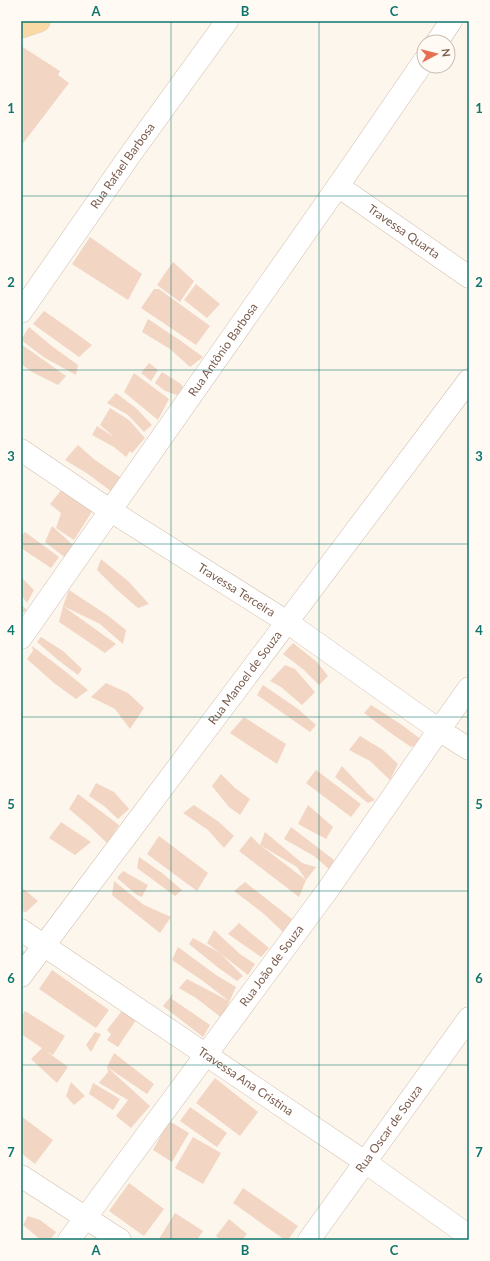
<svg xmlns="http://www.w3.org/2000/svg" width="490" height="1261" viewBox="0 0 490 1261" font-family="Lato,sans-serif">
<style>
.building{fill:#f3d5c3}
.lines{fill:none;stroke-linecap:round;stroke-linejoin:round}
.minor-casing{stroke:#d1beb0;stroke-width:23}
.primary-casing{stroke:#dad1cd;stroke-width:23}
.minor{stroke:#fff;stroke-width:22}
.primary{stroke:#fbd9a5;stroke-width:22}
.grid{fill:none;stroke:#0f766e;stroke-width:1;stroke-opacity:0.55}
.labels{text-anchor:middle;stroke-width:3.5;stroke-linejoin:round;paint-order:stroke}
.street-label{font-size:12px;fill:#7a5c4d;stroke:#fffaf3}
.neatline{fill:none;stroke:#0f766e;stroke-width:1.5}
.grid-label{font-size:13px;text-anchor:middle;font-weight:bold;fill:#0f766e}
</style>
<rect width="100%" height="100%" fill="#fdf6ec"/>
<g class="building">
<polygon points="21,46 60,71 58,75 69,83 21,146"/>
<polygon points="90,237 142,274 128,300 72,264"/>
<polygon points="173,262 194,281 180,302 157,285"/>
<polygon points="196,284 220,304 207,318 184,300"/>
<polygon points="154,289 159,289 210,326 196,345 141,308"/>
<polygon points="44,311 70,329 92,345 79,357 33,324"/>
<polygon points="148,319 181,341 203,357 190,367 170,349 142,332"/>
<polygon points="29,327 53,347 78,365 76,375 45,358 21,340"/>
<polygon points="21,344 66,376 58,385 32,372 21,364"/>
<polygon points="149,363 158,370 151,381 141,373"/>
<polygon points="162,372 181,384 184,389 177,395 165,391 155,383"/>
<polygon points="134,373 169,399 158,420 124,392"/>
<polygon points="116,393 137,409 152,425 144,432 128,415 107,403"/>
<polygon points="110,408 129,420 145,438 132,453 130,451 126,457 114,447 92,435 97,426 114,437 100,425"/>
<polygon points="78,445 95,460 120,477 112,492 88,474 65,460"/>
<polygon points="63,488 93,510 74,540 56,528 61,513 50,504"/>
<polygon points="52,526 74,546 67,559 45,542"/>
<polygon points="25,532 59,557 51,568 21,548 21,536"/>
<polygon points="101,559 128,581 149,604 138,608 116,589 97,570"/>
<polygon points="21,577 34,590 27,603 21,595"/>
<polygon points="69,590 107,615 126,630 123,644 100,624 63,606 116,644 105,653 59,622 63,606"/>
<polygon points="21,604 27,610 21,614"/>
<polygon points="41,637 63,651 82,669 78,675 58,660 37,642"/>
<polygon points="293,643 317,662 328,676 319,685 304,670 283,654"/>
<polygon points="32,646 66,672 88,690 76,699 54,683 27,659 33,651"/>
<polygon points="285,665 295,669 315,692 302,705 281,687 270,681"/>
<polygon points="106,683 128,693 144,708 130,729 115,709 91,697"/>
<polygon points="263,685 298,709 316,725 310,732 257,695"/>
<polygon points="371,705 402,725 423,741 411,747 392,734 364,713"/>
<polygon points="244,717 286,744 277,764 230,733"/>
<polygon points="360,736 383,750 398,764 390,780 370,761 349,750"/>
<polygon points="342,766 367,793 375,800 368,803 335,777"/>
<polygon points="316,770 361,804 351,817 306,783"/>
<polygon points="221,774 235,788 250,799 240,815 229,807 212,786"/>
<polygon points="96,783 114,792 129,809 118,819 104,806 89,796"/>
<polygon points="78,794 119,825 107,843 88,825 69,809"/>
<polygon points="194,805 219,822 234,836 224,848 208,830 183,813"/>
<polygon points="308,805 333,827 326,839 298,824"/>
<polygon points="61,822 91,842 75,855 49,838"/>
<polygon points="291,827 334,860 329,869 314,856 284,839"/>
<polygon points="265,832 302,863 316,867 306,880 297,867 260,845 306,880 299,897 239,851 251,836 260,845"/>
<polygon points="159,836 208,873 197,891 147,854"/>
<polygon points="139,857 162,873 182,890 175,896 137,868"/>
<polygon points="123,871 148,885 142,897 137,895 117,878"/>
<polygon points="114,881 144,905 171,917 160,933 112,895"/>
<polygon points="245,882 292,919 283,932 264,914 234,891"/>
<polygon points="21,887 38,901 26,912 21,911"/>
<polygon points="239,923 269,948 261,957 228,934"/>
<polygon points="214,930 240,954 255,964 248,975 207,943"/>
<polygon points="193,938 220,953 243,976 237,981 216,966 189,944"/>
<polygon points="178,947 216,975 236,987 222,1018 196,998 179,988 187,979 229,1001 203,981 172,960"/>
<polygon points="21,949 25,952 21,958"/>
<polygon points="52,970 109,1010 96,1028 39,989"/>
<polygon points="173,994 172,999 210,1025 203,1037 163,1006"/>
<polygon points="125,1007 138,1017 118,1047 107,1040 111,1034 107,1030"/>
<polygon points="25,1011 65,1036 53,1055 46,1051 68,1067 57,1083 31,1059 42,1048 21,1034 21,1016"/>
<polygon points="95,1032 101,1034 91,1052 86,1045"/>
<polygon points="114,1053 154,1084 147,1094 107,1067"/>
<polygon points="107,1067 150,1106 131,1128 116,1116 128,1100 99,1083 108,1072"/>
<polygon points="215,1078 258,1112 240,1136 196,1103"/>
<polygon points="71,1082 85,1096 74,1105 66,1096"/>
<polygon points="93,1083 120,1099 113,1110 89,1094"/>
<polygon points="190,1107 227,1133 217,1147 180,1121"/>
<polygon points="21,1116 53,1140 35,1164 21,1153"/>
<polygon points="169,1121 189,1133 172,1162 153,1150"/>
<polygon points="193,1137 221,1153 203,1184 175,1168"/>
<polygon points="129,1183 164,1209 144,1236 109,1211"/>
<polygon points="243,1188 298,1226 288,1240 285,1240 233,1203"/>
<polygon points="175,1213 203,1231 197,1240 161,1240 159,1239"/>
<polygon points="28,1216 40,1220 56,1232 50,1240 41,1240 23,1225"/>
<polygon points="229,1219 247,1234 242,1240 220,1240 216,1236"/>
</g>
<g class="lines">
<defs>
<g id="minor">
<polyline points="437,42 451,21"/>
<path id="s1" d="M338,186L469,277"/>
<path id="s2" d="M21,312L130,155L227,21"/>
<path id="s3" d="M21,450L111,511L287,622L439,730L469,749"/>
<path id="s4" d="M21,638L338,186L424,61"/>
<path id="s5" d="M21,930L365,1162L469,1236"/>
<path id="s6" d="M21,976L469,380"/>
<polyline points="21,1176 120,1240"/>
<path id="s7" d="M69,1240L327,891L439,730L469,688"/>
<path id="s8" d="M309,1240L469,1018"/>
</g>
<polyline id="primary" points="21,27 39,21"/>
</defs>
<use href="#minor" class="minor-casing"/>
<use href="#primary" class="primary-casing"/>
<use href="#minor" class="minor"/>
<use href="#primary" class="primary"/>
</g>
<path class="grid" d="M171,21V1240M319,21V1240M21,196H469M21,370H469M21,544H469M21,717H469M21,891H469M21,1065H469"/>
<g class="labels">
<g class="street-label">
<text dy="4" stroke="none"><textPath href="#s2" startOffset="178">Rua Rafael Barbosa</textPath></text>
<text dy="4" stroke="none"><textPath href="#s1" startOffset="80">Travessa Quarta</textPath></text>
<text dy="4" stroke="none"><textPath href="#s4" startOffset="352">Rua Antônio Barbosa</textPath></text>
<text dy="4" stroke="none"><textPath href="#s3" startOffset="257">Travessa Terceira</textPath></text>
<text dy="4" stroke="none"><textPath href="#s6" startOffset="373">Rua Manoel de Souza</textPath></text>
<text dy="4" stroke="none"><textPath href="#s7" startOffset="341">Rua João de Souza</textPath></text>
<text dy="4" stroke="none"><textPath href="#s5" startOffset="271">Travessa Ana Cristina</textPath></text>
<text dy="4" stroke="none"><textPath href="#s8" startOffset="137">Rua Oscar de Souza</textPath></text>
</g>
</g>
<rect width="490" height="1261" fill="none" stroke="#fffaf3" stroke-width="44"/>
<g transform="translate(436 54) rotate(83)"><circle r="19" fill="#fffaf3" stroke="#cabbb1"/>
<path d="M0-3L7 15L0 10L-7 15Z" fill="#e76f51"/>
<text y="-6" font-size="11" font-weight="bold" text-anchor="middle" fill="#7a5c4d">N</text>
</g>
<rect x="22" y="22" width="446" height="1217" class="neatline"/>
<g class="grid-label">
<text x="96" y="16">A</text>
<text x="245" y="16">B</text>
<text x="394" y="16">C</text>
<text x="11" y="113">1</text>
<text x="479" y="113">1</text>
<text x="11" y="287">2</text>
<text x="479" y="287">2</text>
<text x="11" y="461">3</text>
<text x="479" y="461">3</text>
<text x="11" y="635">4</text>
<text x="479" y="635">4</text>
<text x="11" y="809">5</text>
<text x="479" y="809">5</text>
<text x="11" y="983">6</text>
<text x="479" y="983">6</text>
<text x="11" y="1157">7</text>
<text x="479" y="1157">7</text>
<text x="96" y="1255">A</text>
<text x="245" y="1255">B</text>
<text x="394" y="1255">C</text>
</g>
</svg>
